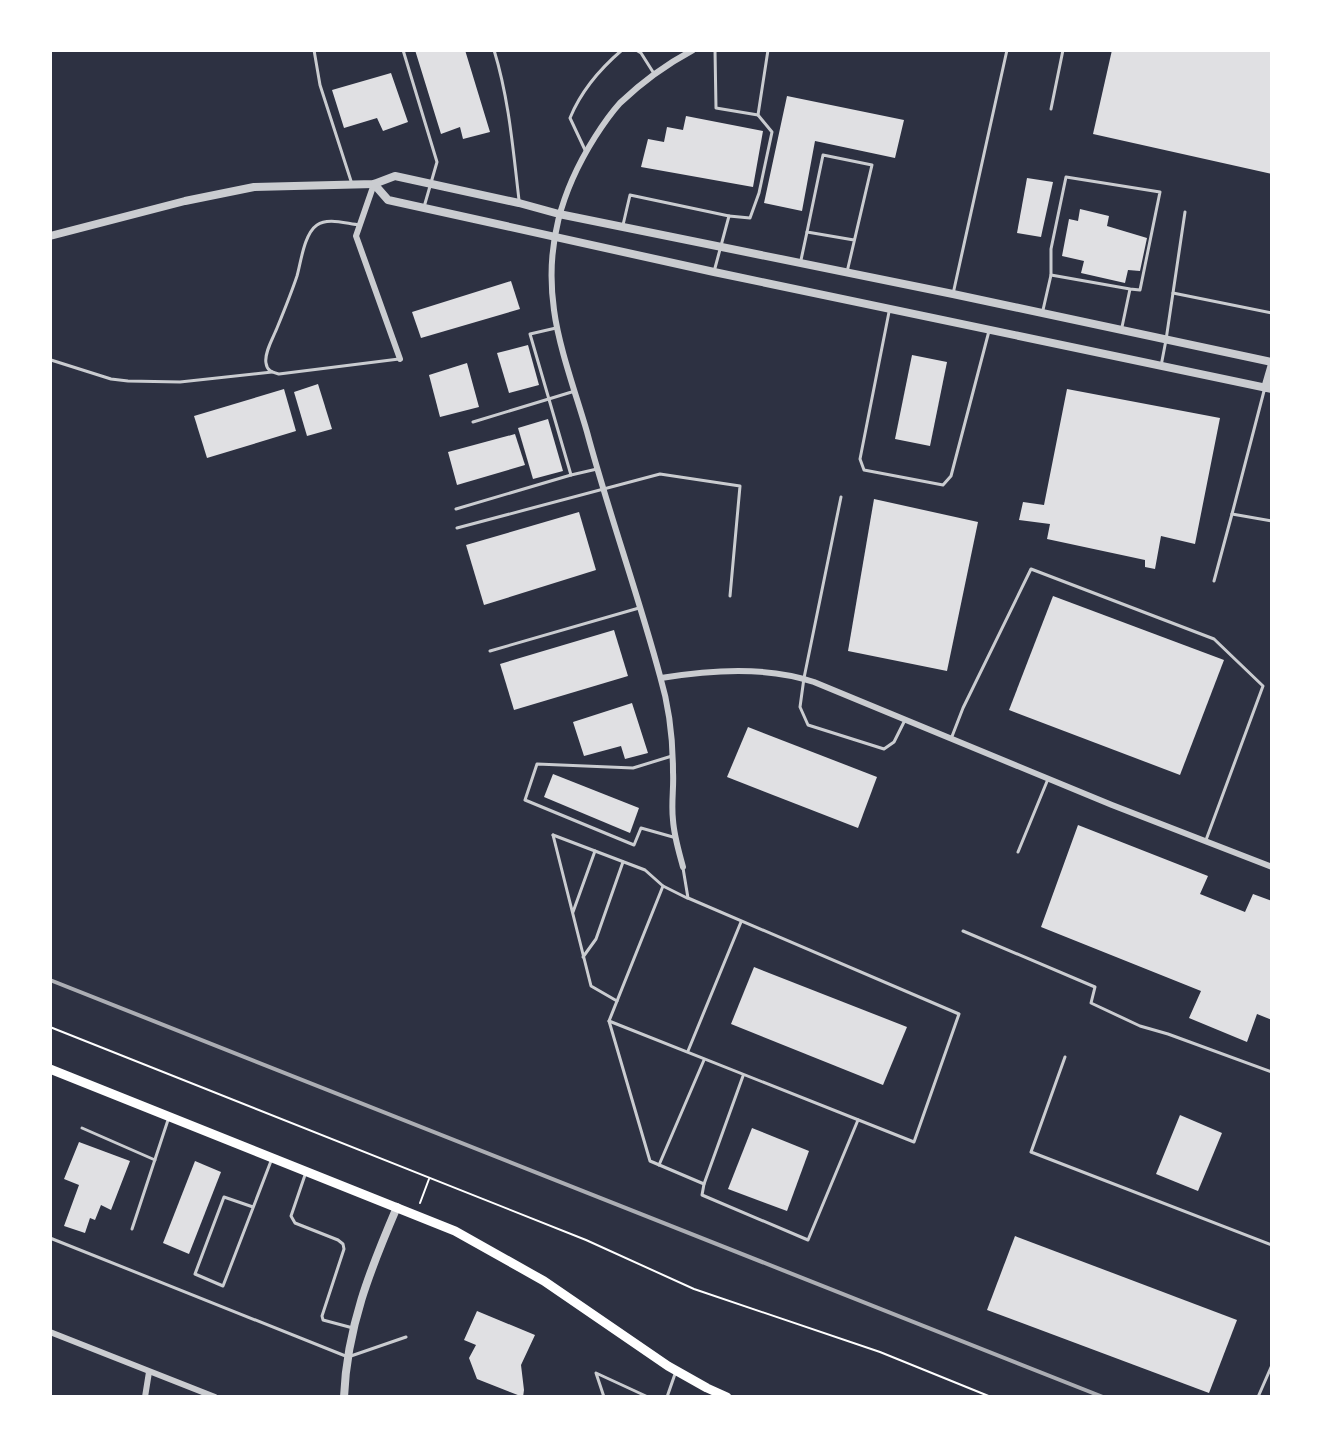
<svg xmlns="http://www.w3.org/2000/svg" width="1322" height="1447" viewBox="0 0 1322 1447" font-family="'Crimson Pro',serif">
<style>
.building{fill:#e0e0e3}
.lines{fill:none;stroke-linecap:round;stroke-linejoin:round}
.path{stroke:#fff;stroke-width:2}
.service{stroke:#caccd0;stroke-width:3}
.minor{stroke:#caccd0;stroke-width:6}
.tertiary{stroke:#caccd0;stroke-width:8}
.secondary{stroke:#fff;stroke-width:9}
.rail{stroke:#abadb3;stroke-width:4}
</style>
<rect width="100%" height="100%" fill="#2d3142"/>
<g class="building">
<polygon points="415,50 465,50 490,132 463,139 460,127 441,134"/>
<polygon points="1112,50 1272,50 1272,174 1093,134"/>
<polygon points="391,73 408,122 383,131 377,118 344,128 332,90"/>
<polygon points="787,96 904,120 895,158 815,141 802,211 764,203"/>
<polygon points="686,116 763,131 753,187 641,167 648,139 664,142 667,127 683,130"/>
<polygon points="1027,178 1053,182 1041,237 1017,233"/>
<polygon points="1080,209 1109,216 1107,226 1147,238 1140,271 1128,270 1125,283 1081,273 1084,261 1062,256 1069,219 1078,221"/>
<polygon points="511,281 520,309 421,338 412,312"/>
<polygon points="528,345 539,385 509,393 497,353"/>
<polygon points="912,355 947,362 930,446 895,439"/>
<polygon points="467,363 479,407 440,417 429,375"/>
<polygon points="318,384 332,429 307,436 294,392"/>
<polygon points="284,389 296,431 207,458 194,416"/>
<polygon points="1067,389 1220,418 1195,544 1161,536 1155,569 1145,567 1145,560 1047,539 1050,524 1019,520 1023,502 1044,505"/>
<polygon points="548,419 563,471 533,479 518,428"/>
<polygon points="515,434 525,465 457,485 448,452"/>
<polygon points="874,499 978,522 947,671 848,651"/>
<polygon points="579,512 596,570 484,605 466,545"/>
<polygon points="1053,596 1224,660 1180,775 1009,710"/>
<polygon points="614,630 628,676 514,710 500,664"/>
<polygon points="632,703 648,753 625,759 621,746 584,756 573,722"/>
<polygon points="748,727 877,777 858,828 727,777"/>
<polygon points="553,774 639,808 630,833 544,797"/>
<polygon points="1078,825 1208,876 1200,894 1245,912 1253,894 1272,901 1272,1020 1257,1014 1247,1042 1189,1018 1201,991 1041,927"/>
<polygon points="754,967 907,1027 883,1085 731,1024"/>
<polygon points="1180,1115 1222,1133 1198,1191 1156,1174"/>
<polygon points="752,1128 809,1151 787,1211 728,1189"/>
<polygon points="79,1142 130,1161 111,1210 101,1205 95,1220 90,1218 85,1233 64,1226 79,1185 64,1179"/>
<polygon points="195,1161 221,1172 189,1254 163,1243"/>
<polygon points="1015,1236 1237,1320 1209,1393 987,1310"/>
<polygon points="477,1311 535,1335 521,1365 524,1390 523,1397 477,1379 469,1358 476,1345 464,1340"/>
</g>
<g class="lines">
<g class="path">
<polyline points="50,1027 586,1240 694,1289 880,1352 991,1397"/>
<polyline points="420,1203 429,1179"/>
</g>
<g class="service">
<polyline points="314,50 320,85 351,181"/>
<polyline points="403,50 437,162 424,207"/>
<path d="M494,50C509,99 513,149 519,200"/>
<polyline points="636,50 641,53 653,72"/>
<polyline points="715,50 716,108 758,115"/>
<polyline points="1051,109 1063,50"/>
<path d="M586,152L570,118C581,91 601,68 622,50"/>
<path d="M360,225C347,224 328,217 317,225C304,234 301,262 297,276C291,294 284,311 277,328C273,338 264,353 266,363C267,371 272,372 279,374L399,359"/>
<polyline points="623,225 630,195 729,216"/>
<polyline points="801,260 807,232"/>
<polyline points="715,268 729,216 750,218 759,193 772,132 758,115 768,50"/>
<polyline points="847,272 872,165 823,155 807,232 854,240"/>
<polyline points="1173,293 1272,313"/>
<polyline points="953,294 1007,50"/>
<polyline points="1043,310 1051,275"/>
<polyline points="889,312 860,459 864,470 943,485 951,476 989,331"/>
<polyline points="1122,327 1130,289 1051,275 1051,249 1066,177 1160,192 1140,290 1130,289"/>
<polyline points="556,328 530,334 571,475 597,469"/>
<polyline points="51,360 111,379 128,381 180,382 272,372"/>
<polyline points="1161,366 1166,340 1185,212"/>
<polyline points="473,422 575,391"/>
<polyline points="841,497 804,678 800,707 808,725 884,749 894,742 905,720"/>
<polyline points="456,509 571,475"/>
<polyline points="1232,514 1264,391"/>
<polyline points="457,528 660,474 740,486 730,596"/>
<polyline points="1214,581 1232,514 1272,521"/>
<polyline points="490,651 639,608"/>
<polyline points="951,739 963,708 1031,569 1214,639 1263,686 1206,840"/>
<polyline points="672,756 633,768 537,764 525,800 634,845 641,828 673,837"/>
<polyline points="553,835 591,986 617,1001"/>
<polyline points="553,835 645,870 663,886"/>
<polyline points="1018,852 1048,779"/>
<polyline points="687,898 663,886 609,1021 650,1161 704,1184"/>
<polyline points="573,912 595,851"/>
<polyline points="963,931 1095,987 1091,1003 1140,1026 1168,1034 1272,1072"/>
<polyline points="583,957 596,939 623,862"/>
<polyline points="609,1021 914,1142 959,1014 688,898 683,868"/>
<polyline points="688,1051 741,922"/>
<polyline points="1065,1057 1031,1152 1272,1245"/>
<polyline points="743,1076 704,1184 702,1195 808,1240 858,1120"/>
<polyline points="82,1128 155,1160"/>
<polyline points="659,1165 704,1060"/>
<polyline points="305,1175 291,1216 295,1223 338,1240 343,1244 344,1249 322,1316 323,1320 353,1328"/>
<polyline points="253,1207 224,1197 195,1274 223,1286 271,1161"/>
<polyline points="132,1229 168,1120"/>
<polyline points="50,1238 348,1357 406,1337"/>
<polyline points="604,1397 596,1373 648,1397"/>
<polyline points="667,1397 675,1374"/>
<polyline points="1258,1397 1272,1365"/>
</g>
<g class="minor">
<polyline points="374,184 356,236 400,359"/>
<path d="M661,678C711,670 766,666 814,682L1112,805L1272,867"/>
<path d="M683,867C679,852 674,836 673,820C671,803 674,788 673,772C673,740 669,706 660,676C638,594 609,514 587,432C576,394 559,348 554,310C545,246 561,191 595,137C602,126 611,113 620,103C642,82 667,64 693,50"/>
<polyline points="50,1332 215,1397"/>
<polyline points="145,1397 149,1372"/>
</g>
<g class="tertiary">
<polyline points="374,184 388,200 714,272 1272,389"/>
<polyline points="50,236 185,201 254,187 374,184 395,176 519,203 559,214 953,294 1272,362"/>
<polyline points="1265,388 1272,364"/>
<path d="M344,1397C347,1327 370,1270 397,1207"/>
</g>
<polyline class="secondary" points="50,1069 455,1231 544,1281 668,1366 707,1388 727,1397"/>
<polyline class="rail" points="50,980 1103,1397"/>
</g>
<rect width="1322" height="1447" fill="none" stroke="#ffffff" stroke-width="104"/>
</svg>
